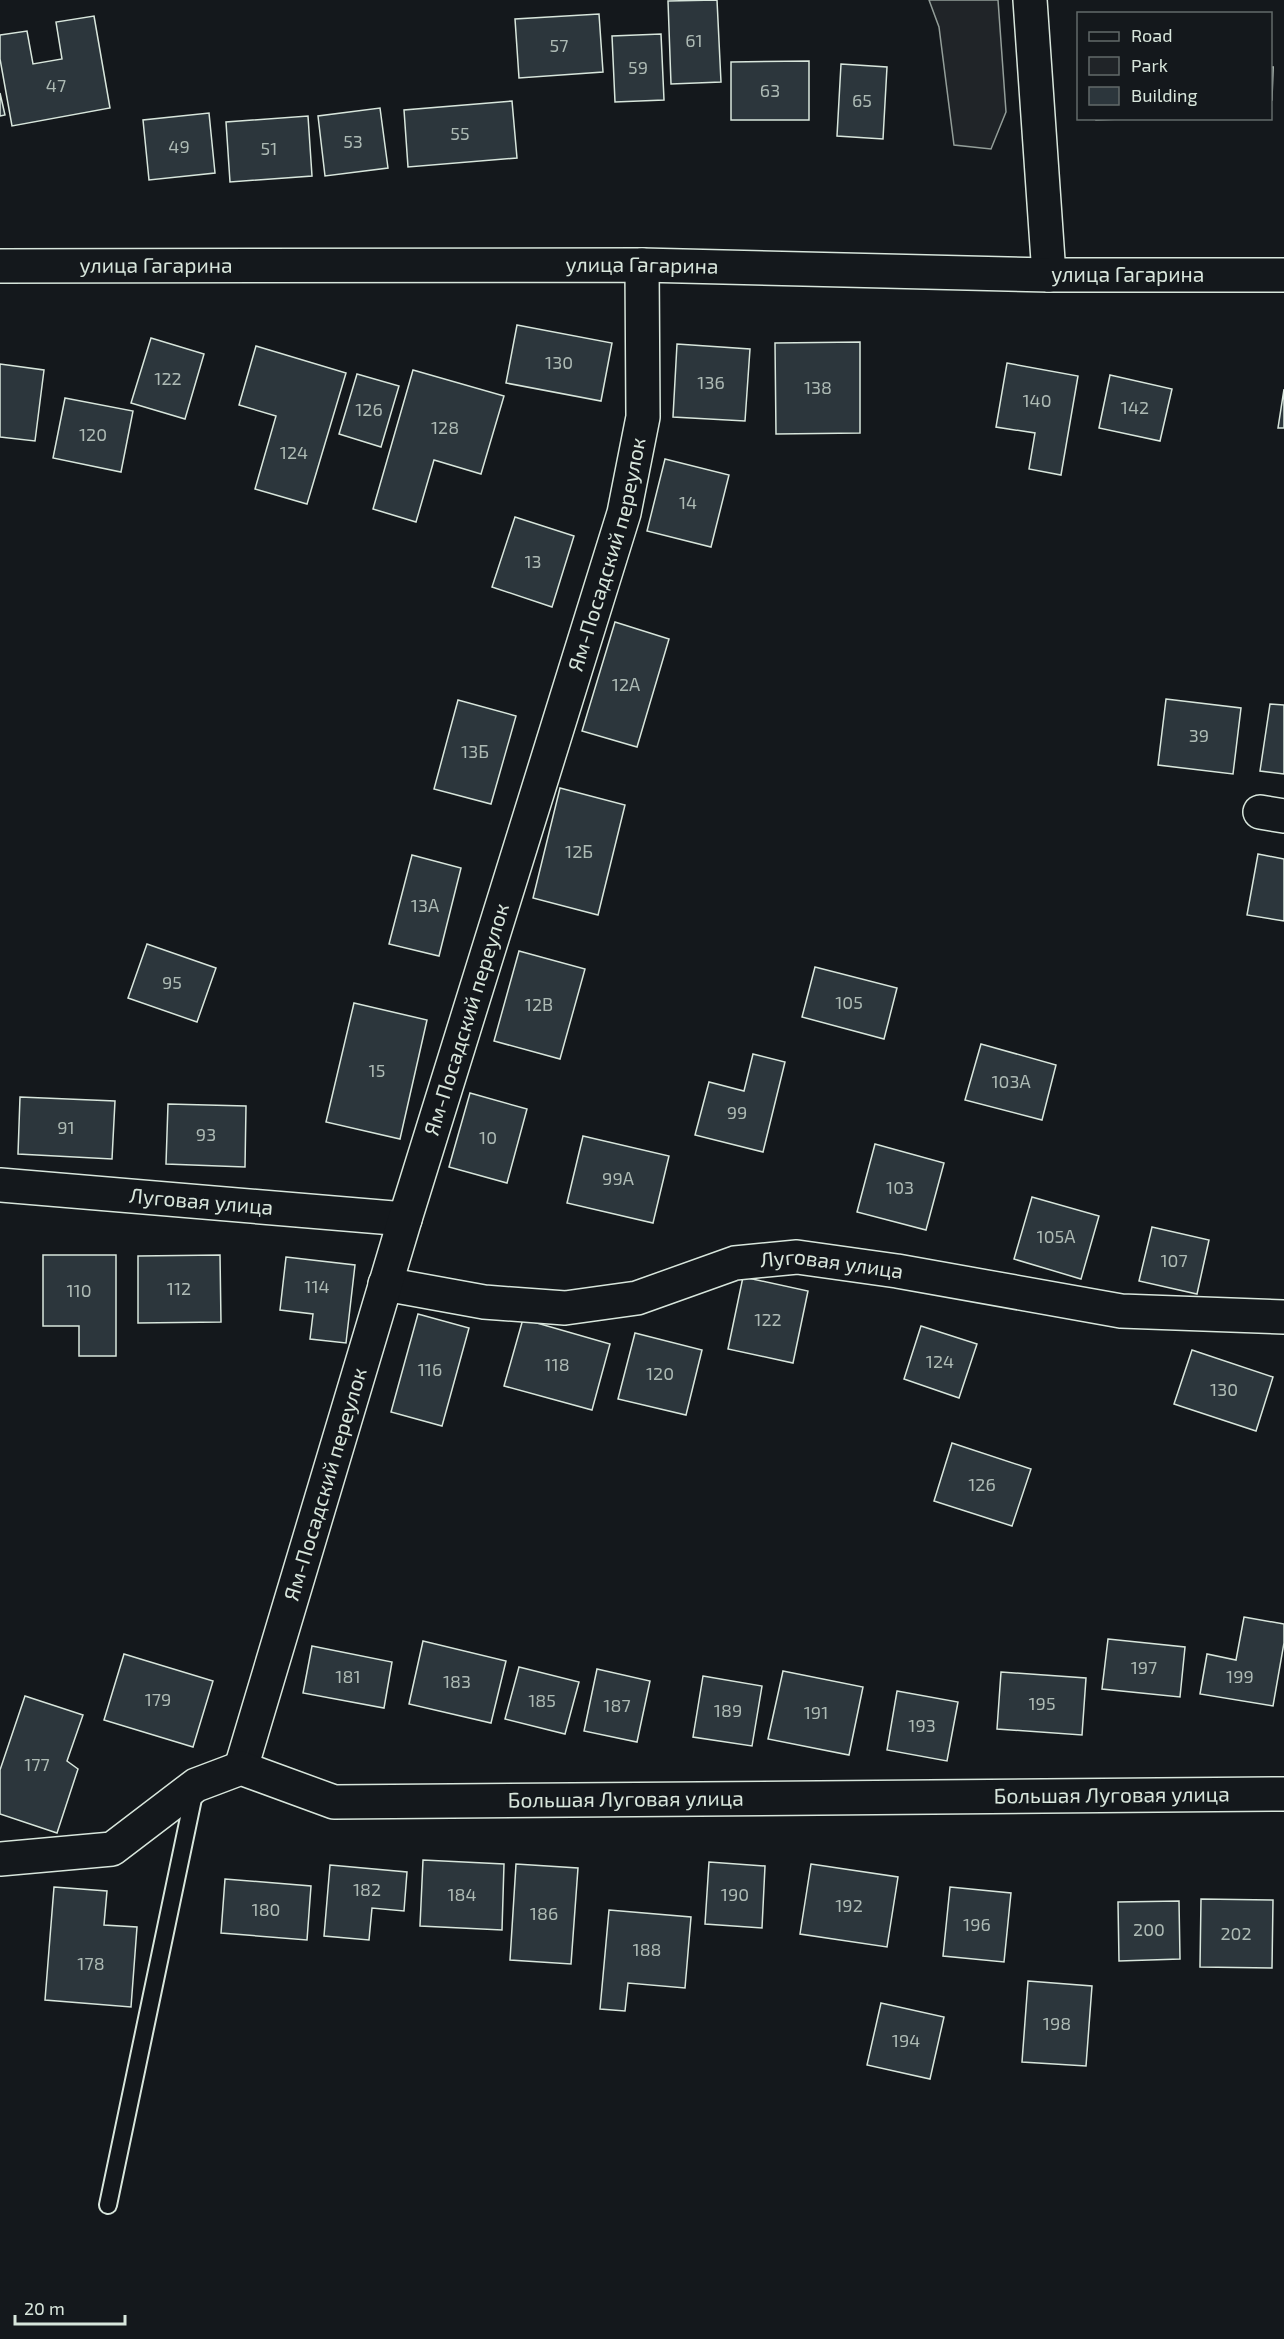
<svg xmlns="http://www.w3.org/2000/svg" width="1284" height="2339" viewBox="0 0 1284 2339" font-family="'Exo 2',sans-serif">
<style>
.green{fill:#202428;stroke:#939e99;stroke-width:1.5}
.building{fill:#2c363c;stroke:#d8e6dc;stroke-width:1.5}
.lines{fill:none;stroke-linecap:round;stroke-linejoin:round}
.service-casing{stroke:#d8e6dc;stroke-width:20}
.minor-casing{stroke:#d8e6dc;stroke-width:36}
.secondary-casing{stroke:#d8e6dc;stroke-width:36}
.service{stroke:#14181c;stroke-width:16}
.minor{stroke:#14181c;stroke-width:33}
.secondary{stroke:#14181c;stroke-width:33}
.labels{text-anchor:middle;stroke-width:4.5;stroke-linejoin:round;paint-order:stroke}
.number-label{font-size:18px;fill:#adbab4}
.street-label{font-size:21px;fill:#d8e6dc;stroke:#14181c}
</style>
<rect width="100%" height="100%" fill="#14181c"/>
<polygon class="green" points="929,0 998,0 1006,112 991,149 954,145 939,27"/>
<g class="building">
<polygon points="717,0 721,82 671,84 668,1"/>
<polygon points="599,14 603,72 519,78 515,19"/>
<polygon points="94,16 110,108 12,126 0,59 0,35 27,31 33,64 62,59 56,22"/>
<polygon points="661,34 664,100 615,102 612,36"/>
<polygon points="809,61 809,120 731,120 731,62"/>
<polygon points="841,64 887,67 883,139 837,136"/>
<polygon points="1270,67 1273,67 1272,100 1270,100"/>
<polygon points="0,93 5,115 0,116"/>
<polygon points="512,101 517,158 408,167 404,110"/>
<polygon points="380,108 388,168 325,176 318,116"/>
<polygon points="209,113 215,173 149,180 143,120"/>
<polygon points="308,116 312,176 230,182 226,122"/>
<polygon points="1096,118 1147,118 1096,120"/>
<polygon points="517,325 612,343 601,401 506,383"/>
<polygon points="151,338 204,354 185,419 131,403"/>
<polygon points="860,342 860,433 776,434 775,343"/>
<polygon points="677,344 750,349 745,421 673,417"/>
<polygon points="256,346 346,373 307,504 255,489 276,416 239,405"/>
<polygon points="1007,363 1078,376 1061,475 1029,469 1035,433 996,427"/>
<polygon points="0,364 44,370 35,441 0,437"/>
<polygon points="413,370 504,396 481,474 434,460 416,522 373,509"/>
<polygon points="357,374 399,386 381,447 339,434"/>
<polygon points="1110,375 1172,389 1160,441 1099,428"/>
<polygon points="1284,389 1284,428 1278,428"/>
<polygon points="65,398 133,411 121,472 53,458"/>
<polygon points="665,459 729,475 711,547 647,531"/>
<polygon points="515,517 574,536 552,607 492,587"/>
<polygon points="615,622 669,639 637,747 582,731"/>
<polygon points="1166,699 1241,708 1233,774 1158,765"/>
<polygon points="458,700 516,716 491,804 434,789"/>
<polygon points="1270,704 1284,705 1284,774 1260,771"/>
<polygon points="560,788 625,805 598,915 533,898"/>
<polygon points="1258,854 1284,859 1284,921 1247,915"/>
<polygon points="412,855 461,868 439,956 389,944"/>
<polygon points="147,944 216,968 197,1022 128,998"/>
<polygon points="519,951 585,969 560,1059 494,1041"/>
<polygon points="815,967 897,988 884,1039 802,1017"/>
<polygon points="354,1003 427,1020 400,1139 326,1122"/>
<polygon points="981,1044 1056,1065 1042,1120 965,1100"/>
<polygon points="753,1054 785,1062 763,1152 695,1135 709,1082 744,1091"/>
<polygon points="470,1093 527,1109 507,1183 449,1167"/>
<polygon points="20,1097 115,1101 112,1159 18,1154"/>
<polygon points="168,1104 246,1106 245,1167 166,1164"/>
<polygon points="583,1136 669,1156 653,1223 567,1203"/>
<polygon points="875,1144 944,1163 926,1230 857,1212"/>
<polygon points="1032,1197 1099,1216 1081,1279 1014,1259"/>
<polygon points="1152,1227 1209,1240 1197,1294 1139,1281"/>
<polygon points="43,1255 116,1255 116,1356 79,1356 79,1326 43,1326"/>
<polygon points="220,1255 221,1322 138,1323 138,1256"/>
<polygon points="286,1257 355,1265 346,1343 310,1339 313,1314 280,1310"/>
<polygon points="743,1277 808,1291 793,1363 728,1349"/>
<polygon points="418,1314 469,1328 442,1426 391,1412"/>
<polygon points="523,1319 610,1344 592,1410 504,1386"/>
<polygon points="921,1326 977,1344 959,1398 904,1379"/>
<polygon points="635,1333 702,1350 686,1415 618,1399"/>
<polygon points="1192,1350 1273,1377 1256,1431 1174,1404"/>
<polygon points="952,1443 1031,1469 1012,1526 934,1501"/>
<polygon points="1244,1617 1284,1624 1284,1643 1273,1706 1200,1694 1207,1654 1236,1660"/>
<polygon points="1108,1639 1185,1647 1180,1697 1102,1689"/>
<polygon points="423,1641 506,1661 491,1723 409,1704"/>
<polygon points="312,1646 392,1662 384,1708 303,1693"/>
<polygon points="124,1654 213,1681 193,1747 104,1720"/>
<polygon points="519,1667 579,1682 565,1734 505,1719"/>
<polygon points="597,1669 650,1681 637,1742 584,1731"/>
<polygon points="783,1671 863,1687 849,1755 768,1739"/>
<polygon points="1001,1672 1086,1678 1082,1735 997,1729"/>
<polygon points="703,1676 762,1686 752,1746 693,1737"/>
<polygon points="897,1691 958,1702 947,1761 887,1750"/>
<polygon points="25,1696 83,1715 67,1761 78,1769 57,1833 0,1814 0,1770"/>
<polygon points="423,1860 504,1864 502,1930 420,1926"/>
<polygon points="709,1862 765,1866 762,1928 705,1924"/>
<polygon points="516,1864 578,1868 571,1964 510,1960"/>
<polygon points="811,1864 898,1877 887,1947 800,1934"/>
<polygon points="330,1865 407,1872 404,1911 372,1908 369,1940 324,1936"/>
<polygon points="225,1879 311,1886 307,1940 221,1933"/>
<polygon points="54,1887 107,1891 104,1925 137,1927 131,2007 45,2000"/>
<polygon points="950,1887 1011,1893 1004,1962 943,1956"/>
<polygon points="1201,1899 1273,1900 1272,1968 1200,1967"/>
<polygon points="1179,1901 1180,1959 1119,1961 1118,1902"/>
<polygon points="609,1910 691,1917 685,1988 628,1983 625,2011 600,2009"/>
<polygon points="1028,1981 1092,1986 1086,2066 1022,2062"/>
<polygon points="881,2003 944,2017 930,2079 867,2065"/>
</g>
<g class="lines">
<defs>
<polyline id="service" points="108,2205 195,1789"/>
<g id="minor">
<polyline points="1030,0 1049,275"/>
<polyline points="1260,812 1284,816"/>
<path id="s1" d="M0,1185L405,1219"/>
<path id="s2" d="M385,1284L484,1302L565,1308L637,1298L735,1263L797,1257L897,1271L1121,1311L1284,1317"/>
<path id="s3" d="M241,1768L405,1219L624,513L643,417L642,265"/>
<path id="s4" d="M0,1859L112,1849L196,1785L241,1768L334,1802L1284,1794"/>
</g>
<g id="secondary">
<path id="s5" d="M0,266L642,265L1049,275H1284"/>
</g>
</defs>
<use href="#service" class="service-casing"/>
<use href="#minor" class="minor-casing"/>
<use href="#secondary" class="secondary-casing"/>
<use href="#service" class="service"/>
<use href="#minor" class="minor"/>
<use href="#secondary" class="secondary"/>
</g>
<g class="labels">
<g class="number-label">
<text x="694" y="47">61</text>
<text x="559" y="52">57</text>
<text x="638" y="74">59</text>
<text x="56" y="92">47</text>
<text x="770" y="97">63</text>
<text x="862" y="107">65</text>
<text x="460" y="140">55</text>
<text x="353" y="148">53</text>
<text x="179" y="153">49</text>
<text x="269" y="155">51</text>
<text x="559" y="369">130</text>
<text x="168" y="385">122</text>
<text x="711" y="389">136</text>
<text x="818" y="394">138</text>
<text x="1037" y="407">140</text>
<text x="1135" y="414">142</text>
<text x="369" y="416">126</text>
<text x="445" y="434">128</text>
<text x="93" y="441">120</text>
<text x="294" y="459">124</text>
<text x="688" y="509">14</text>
<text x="533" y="568">13</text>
<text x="626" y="691">12А</text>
<text x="1199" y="742">39</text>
<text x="475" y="758">13Б</text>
<text x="579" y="858">12Б</text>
<text x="425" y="912">13А</text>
<text x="172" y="989">95</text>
<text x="849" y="1009">105</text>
<text x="539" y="1011">12В</text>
<text x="377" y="1077">15</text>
<text x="1011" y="1088">103А</text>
<text x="737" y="1119">99</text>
<text x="66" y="1134">91</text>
<text x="206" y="1141">93</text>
<text x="488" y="1144">10</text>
<text x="618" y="1185">99А</text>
<text x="900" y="1194">103</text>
<text x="1056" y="1243">105А</text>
<text x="1174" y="1267">107</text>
<text x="317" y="1293">114</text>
<text x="179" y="1295">112</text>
<text x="79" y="1297">110</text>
<text x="768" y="1326">122</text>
<text x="940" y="1368">124</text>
<text x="557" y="1371">118</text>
<text x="430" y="1376">116</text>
<text x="660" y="1380">120</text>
<text x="1224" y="1396">130</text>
<text x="982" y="1491">126</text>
<text x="1144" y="1674">197</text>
<text x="348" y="1683">181</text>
<text x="1240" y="1683">199</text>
<text x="457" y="1688">183</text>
<text x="158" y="1706">179</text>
<text x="542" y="1707">185</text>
<text x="1042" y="1710">195</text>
<text x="617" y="1712">187</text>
<text x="728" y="1717">189</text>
<text x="816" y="1719">191</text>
<text x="922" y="1732">193</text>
<text x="37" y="1771">177</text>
<text x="367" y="1896">182</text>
<text x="462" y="1901">184</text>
<text x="735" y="1901">190</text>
<text x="849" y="1912">192</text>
<text x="266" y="1916">180</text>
<text x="544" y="1920">186</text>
<text x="977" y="1931">196</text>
<text x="1149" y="1936">200</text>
<text x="1236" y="1940">202</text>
<text x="647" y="1956">188</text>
<text x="91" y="1970">178</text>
<text x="1057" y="2030">198</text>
<text x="906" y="2047">194</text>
</g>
<g class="street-label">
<text dy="7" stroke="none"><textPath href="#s5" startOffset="156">улица Гагарина</textPath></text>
<text dy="7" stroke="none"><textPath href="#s5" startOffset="642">улица Гагарина</textPath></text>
<text dy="7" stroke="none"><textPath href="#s5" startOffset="1128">улица Гагарина</textPath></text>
<text dy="7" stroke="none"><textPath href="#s3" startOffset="1268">Ям-Посадский переулок</textPath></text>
<text dy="7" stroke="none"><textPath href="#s3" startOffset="782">Ям-Посадский переулок</textPath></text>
<text dy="7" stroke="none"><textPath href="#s1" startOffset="202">Луговая улица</textPath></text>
<text dy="7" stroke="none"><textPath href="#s2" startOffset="456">Луговая улица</textPath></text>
<text dy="7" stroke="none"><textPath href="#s3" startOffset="296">Ям-Посадский переулок</textPath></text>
<text dy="7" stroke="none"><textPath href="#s4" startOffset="1143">Большая Луговая улица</textPath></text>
<text dy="7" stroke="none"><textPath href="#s4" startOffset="657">Большая Луговая улица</textPath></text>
</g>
</g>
<rect x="1077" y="12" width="195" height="108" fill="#14181c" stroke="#626a69" stroke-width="1.5"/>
<rect x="1089" y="32" width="30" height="9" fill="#14181c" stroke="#626a69" stroke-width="1.5"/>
<text x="1131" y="42" font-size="18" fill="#d8e6dc">Road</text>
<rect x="1089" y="57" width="30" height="18" fill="#202428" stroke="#626a69" stroke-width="1.5"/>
<text x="1131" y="72" font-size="18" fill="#d8e6dc">Park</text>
<rect x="1089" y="87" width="30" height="18" fill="#2c363c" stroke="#626a69" stroke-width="1.5"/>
<text x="1131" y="102" font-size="18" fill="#d8e6dc">Building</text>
<path d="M15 2315v9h110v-9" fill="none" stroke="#d8e6dc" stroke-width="3"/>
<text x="24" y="2315" font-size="18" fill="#d8e6dc" stroke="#14181c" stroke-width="4.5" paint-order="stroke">20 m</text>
</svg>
